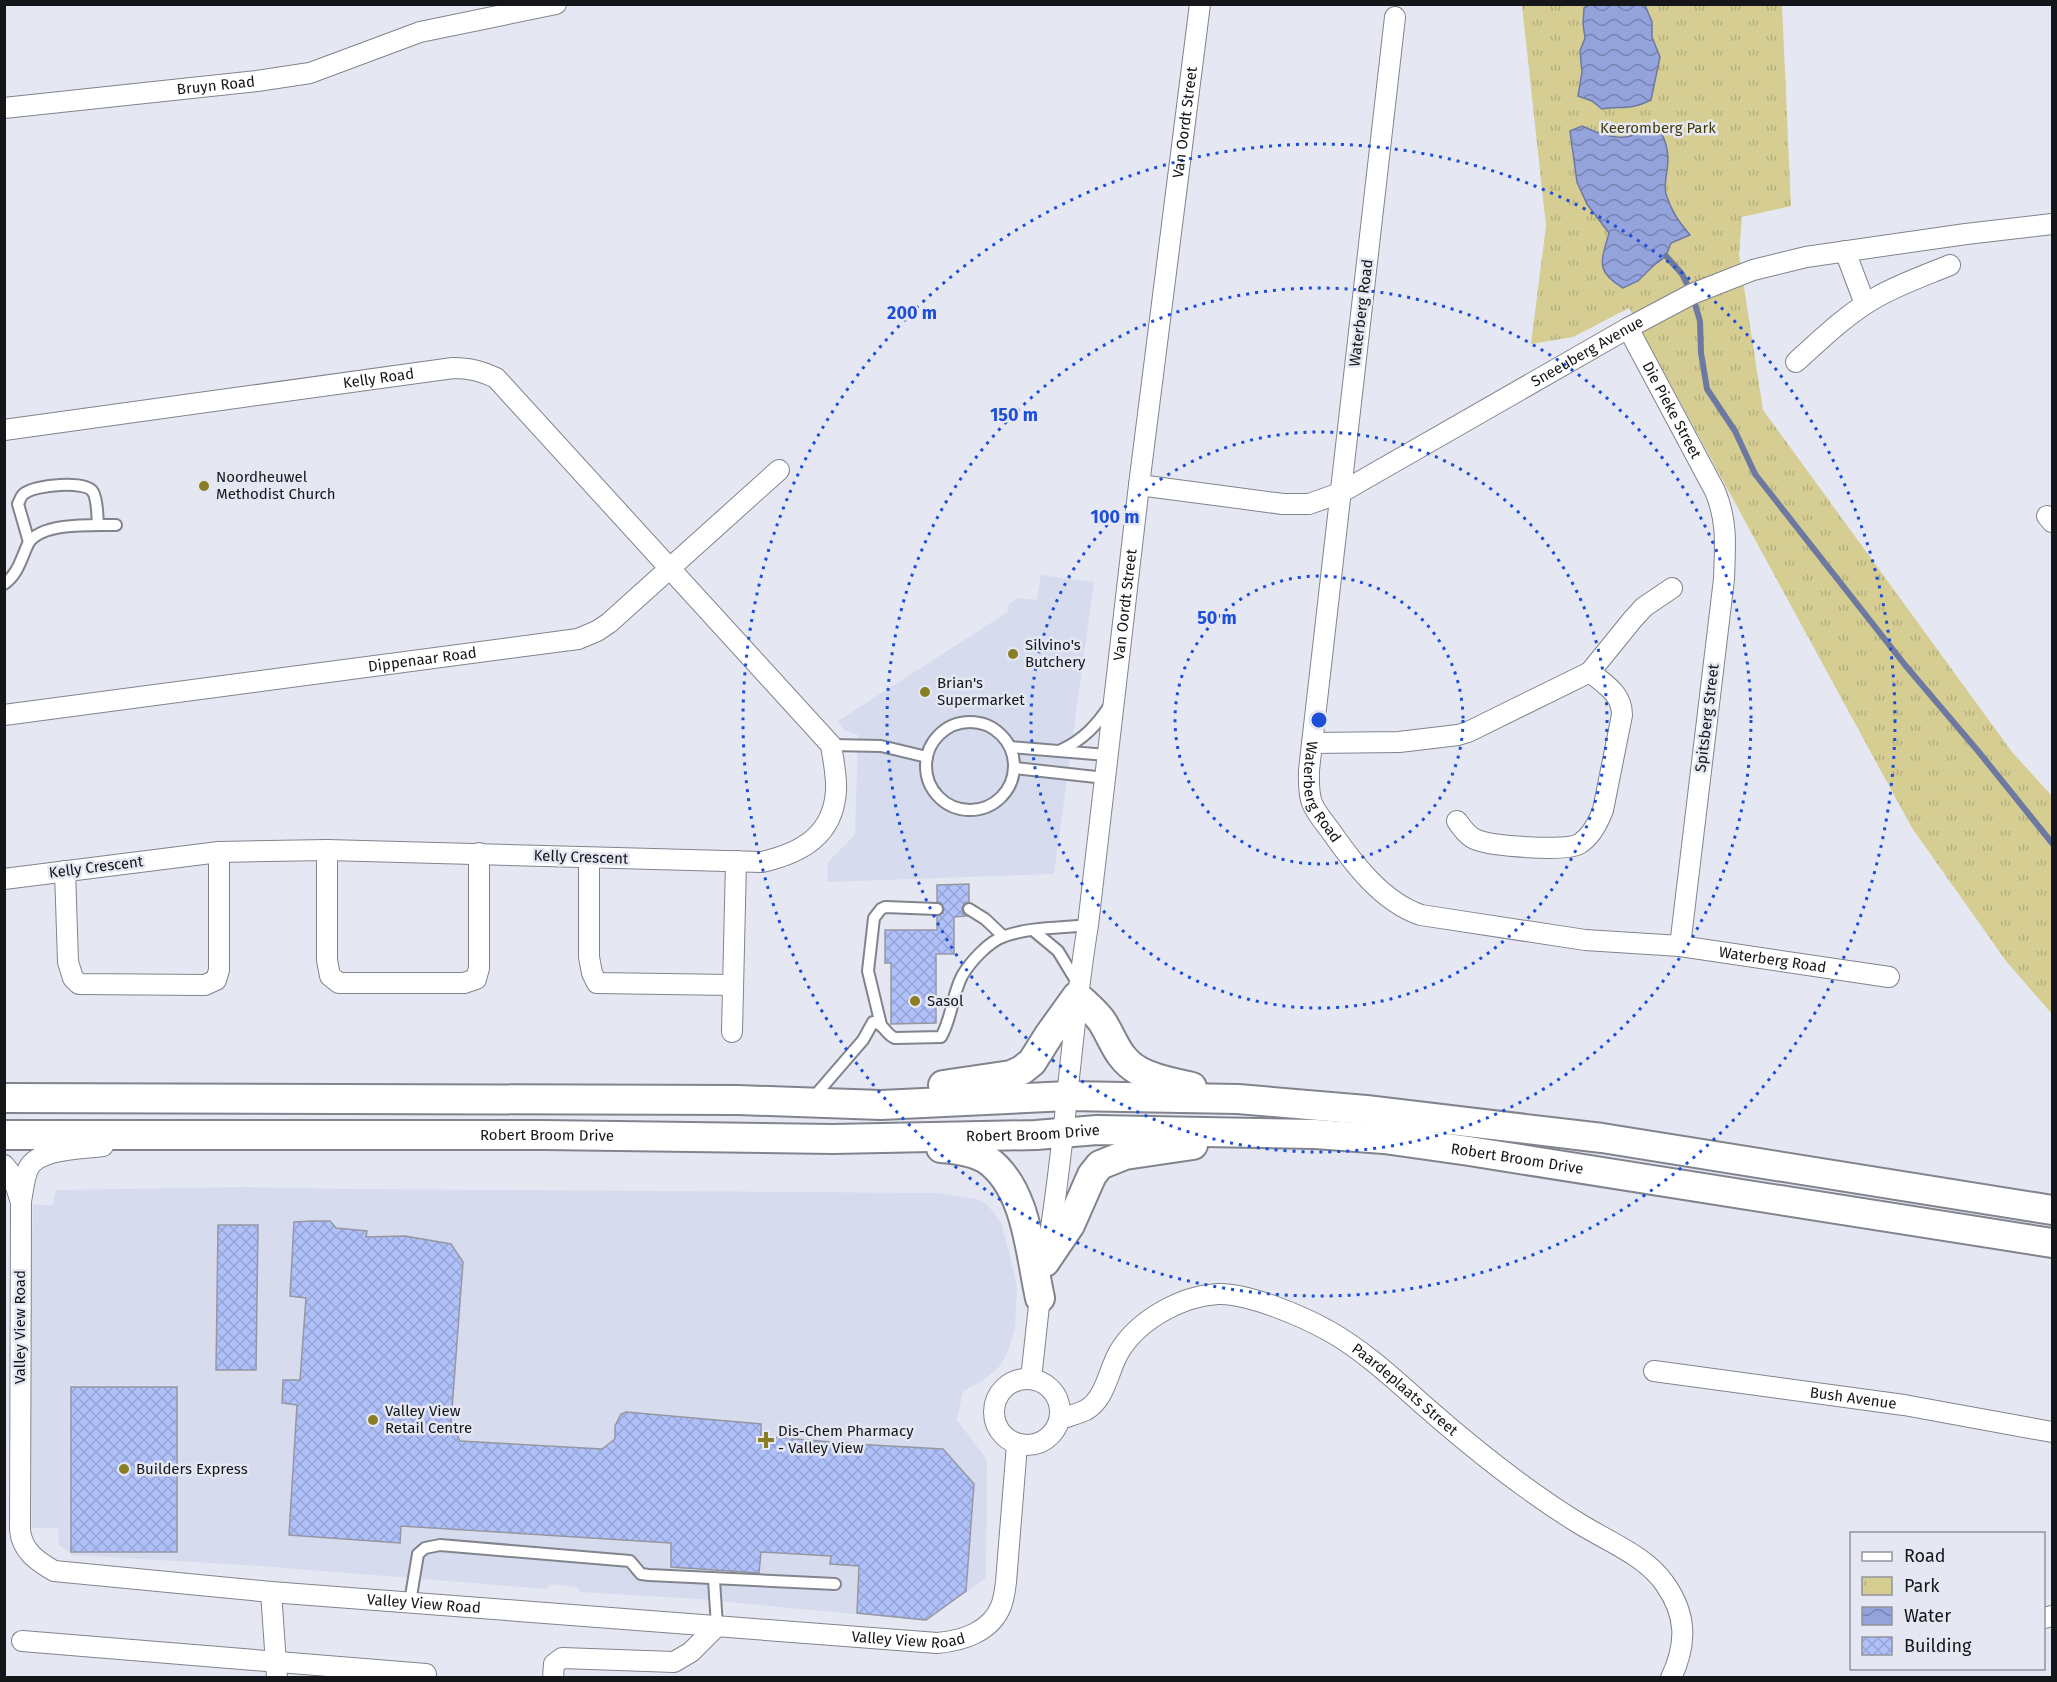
<svg xmlns="http://www.w3.org/2000/svg" width="2057" height="1682" viewBox="0 0 2057 1682" font-family="'Fira Sans',sans-serif">
<style>
.built{fill:#d6dced}
.park{fill:url(#park-tufts)}
.water{fill:url(#water-waves);stroke:#6e79a1;stroke-width:1.5}
.lines{fill:none;stroke-linecap:round;stroke-linejoin:round}
.stream{stroke:#6e79a1;stroke-width:6}
.building{fill:url(#building-cross-hatch);stroke:#9597a1;stroke-width:1.5}
.lane-casing{stroke:#81848d;stroke-width:14}
.street-casing{stroke:#81848d;stroke-width:22}
.secondary-casing{stroke:#81848d;stroke-width:32}
.lane{stroke:#fff;stroke-width:10}
.street{stroke:#fff;stroke-width:20}
.secondary{stroke:#fff;stroke-width:28}
.ring{fill:none;stroke:#1d4ed8;stroke-width:3;stroke-dasharray:3 6}
.poi-dot{fill:#8a7e24;stroke:#e5e8f3;stroke-width:2}
.labels{text-anchor:middle;stroke-width:5;stroke-linejoin:round;paint-order:stroke}
.street-label{font-size:15px;fill:#15161a;stroke:#e5e8f3}
.park-label{font-size:15px;fill:#443d0a;stroke:#e5e8f3}
.poi-label{font-size:15px;fill:#15161a;stroke:#e5e8f3;text-anchor:start}
.centre{fill:#1d4ed8;stroke:#e5e8f3;stroke-width:3}
.ring-label{font-size:18px;text-anchor:middle;font-weight:bold;fill:#1d4ed8;stroke:#e5e8f3;stroke-width:5;stroke-linejoin:round;paint-order:stroke}
</style>
<defs>
<pattern id="park-tufts" width="24" height="20" patternUnits="userSpaceOnUse" patternTransform="scale(1.5)"><rect width="24" height="20" fill="#d5cd92"/><path d="M3 7l-1-3M5 7V3M7 7l1-3M15 17l-1-3M17 17v-4M19 17l1-3" fill="none" stroke="#b6af7d"/></pattern>
<pattern id="water-waves" width="16" height="10" patternUnits="userSpaceOnUse" patternTransform="scale(1.5)"><rect width="16" height="10" fill="#94a3db"/><path d="M0 5q4-4 8 0t8 0" fill="none" stroke="#7884b1"/></pattern>
<pattern id="building-cross-hatch" width="8" height="8" patternUnits="userSpaceOnUse" patternTransform="scale(1.5)"><rect width="8" height="8" fill="#b0c0f9"/><path d="M0 0l8 8M0 8l8-8" fill="none" stroke="#96a4d5"/></pattern>
</defs>
<rect width="100%" height="100%" fill="#e5e8f3"/>
<g class="built">
<polygon points="1041,575 1094,582 1054,874 827,882 828,862 855,835 858,735 844,730 838,721 1008,612 1008,605 1018,598 1037,600"/>
<polygon points="247,1187 355,1189 937,1193 976,1199 987,1204 1002,1224 1015,1276 1017,1290 1015,1329 1007,1354 999,1367 984,1380 963,1391 957,1420 987,1460 986,1578 926,1621 697,1599 581,1592 576,1587 552,1584 546,1589 260,1566 73,1555 59,1545 58,1528 32,1528 30,1324 33,1205 53,1205 56,1190"/>
</g>
<polygon class="park" points="1522,5 1782,5 1791,206 1742,217 1739,255 1763,410 2012,752 2052,796 2052,1014 2006,961 1912,828 1629,308 1573,337 1531,344 1546,226"/>
<g class="water">
<path d="M1589,5H1645L1652,22V37L1660,57L1651,100C1631,110 1623,106 1602,109L1592,101L1578,96L1582,72L1580,51L1585,38L1583,24L1584,8Z"/>
<path d="M1653,122C1666,136 1670,151 1667,170C1666,178 1664,186 1666,194C1671,211 1679,222 1690,235L1671,243L1666,256L1653,266L1638,281L1623,288C1595,271 1601,262 1609,233L1587,204L1577,182L1570,131L1582,126C1607,138 1632,145 1653,122Z"/>
</g>
<g class="lines">
<polyline class="stream" points="1666,256 1682,274 1692,294 1700,321 1701,353 1707,389 1735,431 1755,474 1905,665 1978,751 2052,843"/>
</g>
<g class="building">
<polygon points="969,884 969,902 965,903 962,908 963,913 967,916 954,917 954,954 936,954 936,1023 891,1024 891,963 885,963 885,930 937,930 937,916 943,913 944,909 941,903 937,902 937,885"/>
<polygon points="312,1221 330,1221 336,1228 367,1231 366,1237 405,1236 451,1244 463,1262 451,1422 460,1441 602,1449 615,1439 615,1426 621,1414 626,1412 761,1424 761,1436 854,1444 943,1449 974,1484 966,1591 926,1620 857,1613 859,1566 830,1564 831,1556 761,1552 759,1573 671,1567 671,1543 401,1526 400,1543 289,1535 297,1405 282,1403 283,1380 300,1380 306,1298 290,1296 294,1222"/>
<polygon points="218,1225 258,1225 256,1370 216,1370"/>
<rect x="71" y="1387" width="106" height="165"/>
</g>
<g class="lines">
<defs>
<g id="lane">
<path d="M29,542L18,504C20,500 21,495 25,493C35,485 86,480 93,492C98,501 97,516 98,525"/>
<path d="M4,584C18,574 21,559 28,544C40,522 94,525 116,525"/>
<circle cx="970" cy="766" r="44"/>
<polyline points="831,745 881,746 927,757"/>
<polyline points="1010,747 1107,755"/>
<path d="M1061,750C1083,740 1097,725 1110,705"/>
<polyline points="1015,768 1105,778"/>
<polyline points="969,909 985,919 1003,936"/>
<polyline points="1034,931 1058,951 1078,984"/>
<polyline points="881,1025 868,971 874,918 881,909 885,907 937,909"/>
<path d="M812,1099L863,1040L873,1022C884,1023 886,1035 895,1038L941,1037C952,1018 952,995 962,976C970,962 989,941 1005,936C1031,927 1061,928 1088,925"/>
<polyline points="714,1580 717,1626"/>
<polyline points="410,1602 418,1554 425,1548 440,1545 630,1561 641,1574 649,1575 835,1584"/>
</g>
<g id="street">
<path id="s1" d="M1395,17L1309,770C1309,781 1308,792 1312,803C1316,813 1324,822 1330,830C1353,863 1382,902 1421,915L1585,940L1680,946L1889,977"/>
<path id="s2" d="M4,108L257,81L310,73L420,32L556,4"/>
<polyline points="1845,251 1865,304"/>
<path id="s3" d="M1628,328L1715,491C1728,522 1725,547 1724,579L1680,946"/>
<path d="M1796,362C1822,338 1847,314 1877,297C1900,284 1926,275 1950,265"/>
<path id="s4" d="M4,430L453,368C470,368 481,371 496,378L831,745C833,759 837,776 836,791C833,836 801,853 762,862L327,850L219,852L4,879"/>
<path id="s5" d="M1139,485L1283,504H1309L1340,493L1628,328L1692,294L1753,270L1806,257L1966,234L2052,224"/>
<polyline points="2047,516 2052,522"/>
<path id="s6" d="M4,715L578,639L597,631L609,623L779,470"/>
<polyline points="1312,743 1399,742 1458,735 1468,732 1590,672 1633,619 1644,607 1672,588"/>
<path d="M1457,821C1462,828 1468,837 1477,840C1493,846 1565,852 1579,844C1591,837 1598,823 1603,810L1622,715C1622,694 1606,685 1590,672"/>
<polyline points="327,850 327,960 330,976 339,983 464,983 476,979 479,968 479,853"/>
<polyline points="589,858 589,957 592,973 597,983 732,985"/>
<polyline points="65,871 68,962 73,978 79,984 205,985 216,980 219,970 219,852"/>
<polyline points="732,1032 736,861"/>
<path id="s7" d="M103,1146C82,1149 38,1148 28,1169C24,1179 23,1191 21,1201L20,1530C22,1551 37,1561 54,1571L271,1592L937,1643C962,1641 991,1632 1001,1606C1004,1599 1005,1590 1006,1582L1017,1445"/>
<polyline points="4,1165 12,1175 20,1199"/>
<path id="s8" d="M1047,1252C1066,1144 1070,1034 1088,925L1139,485L1200,4"/>
<path id="s9" d="M1654,1371L1904,1405L2052,1432"/>
<circle cx="1027" cy="1412" r="33"/>
<polyline points="1031,1379 1041,1287"/>
<path id="s10" d="M1060,1419C1068,1416 1078,1414 1086,1410C1106,1398 1108,1371 1119,1352C1138,1320 1181,1296 1218,1294C1248,1293 1302,1316 1329,1331C1366,1352 1396,1381 1428,1409C1476,1451 1526,1491 1580,1524C1609,1542 1646,1556 1665,1584C1687,1615 1687,1644 1671,1678"/>
<polyline points="271,1592 277,1678"/>
<polyline points="2044,1618 2052,1616"/>
<polyline points="22,1641 426,1674"/>
<polyline points="553,1678 554,1664 562,1658 674,1662 691,1652 717,1626"/>
</g>
<g id="secondary">
<path d="M943,1085L1011,1075L1022,1070L1032,1062L1049,1035L1077,996C1085,1004 1097,1013 1103,1023C1114,1041 1118,1059 1139,1071C1155,1080 1175,1083 1192,1087"/>
<polyline points="4,1098 738,1100 881,1105 1068,1096 1238,1099 1366,1110 1602,1138 2052,1210"/>
<path id="s11" d="M4,1135H544L833,1139L1036,1135L1097,1130L1315,1134L1384,1139L1469,1151L2052,1243"/>
<path d="M941,1148C955,1149 974,1152 986,1159C1027,1187 1030,1253 1040,1298"/>
<polyline points="1045,1262 1070,1225 1092,1175 1100,1165 1125,1155 1193,1145"/>
</g>
</defs>
<use href="#lane" class="lane-casing"/>
<use href="#street" class="street-casing"/>
<use href="#secondary" class="secondary-casing"/>
<use href="#lane" class="lane"/>
<use href="#street" class="street"/>
<use href="#secondary" class="secondary"/>
</g>
<g class="ring">
<circle cx="1319" cy="720" r="144"/>
<circle cx="1319" cy="720" r="288"/>
<circle cx="1319" cy="720" r="432"/>
<circle cx="1319" cy="720" r="576"/>
</g>
<g class="poi-dot">
<circle cx="204" cy="486" r="6"/>
<circle cx="1013" cy="654" r="6"/>
<circle cx="925" cy="692" r="6"/>
<circle cx="915" cy="1001" r="6"/>
<circle cx="373" cy="1420" r="6"/>
<path d="M763 1431h6v6h6v6h-6v6h-6v-6h-6v-6h6z"/>
<circle cx="124" cy="1469" r="6"/>
</g>
<g class="labels">
<g class="street-label">
<text dy="5" stroke="none"><textPath href="#s2" startOffset="213">Bruyn Road</textPath></text>
<text dy="5" stroke="none"><textPath href="#s8" startOffset="1138">Van Oordt Street</textPath></text>
<text transform="translate(1361 313) rotate(-83)" y="5">Waterberg Road</text>
<text dy="5" stroke="none"><textPath href="#s5" startOffset="489">Sneeuberg Avenue</textPath></text>
<text dy="5" stroke="none"><textPath href="#s4" startOffset="378">Kelly Road</textPath></text>
<text dy="5" stroke="none"><textPath href="#s3" startOffset="93">Die Pieke Street</textPath></text>
<text dy="5" stroke="none"><textPath href="#s8" startOffset="652">Van Oordt Street</textPath></text>
<text dy="5" stroke="none"><textPath href="#s6" startOffset="422">Dippenaar Road</textPath></text>
<text transform="translate(1707 718) rotate(-83)" y="5">Spitsberg Street</text>
<text dy="5" stroke="none"><textPath href="#s1" startOffset="783">Waterberg Road</textPath></text>
<text transform="translate(581 857) rotate(2)" y="5">Kelly Crescent</text>
<text transform="translate(96 867) rotate(-7)" y="5">Kelly Crescent</text>
<text dy="5" stroke="none"><textPath href="#s1" startOffset="1305">Waterberg Road</textPath></text>
<text dy="5" stroke="none"><textPath href="#s11" startOffset="1029">Robert Broom Drive</textPath></text>
<text dy="5" stroke="none"><textPath href="#s11" startOffset="543">Robert Broom Drive</textPath></text>
<text dy="5" stroke="none"><textPath href="#s11" startOffset="1515">Robert Broom Drive</textPath></text>
<text transform="translate(20 1327) rotate(-90)" y="5">Valley View Road</text>
<text dy="5" stroke="none"><textPath href="#s10" startOffset="428">Paardeplaats Street</textPath></text>
<text dy="5" stroke="none"><textPath href="#s9" startOffset="201">Bush Avenue</textPath></text>
<text dy="5" stroke="none"><textPath href="#s7" startOffset="870">Valley View Road</textPath></text>
<text dy="5" stroke="none"><textPath href="#s7" startOffset="1356">Valley View Road</textPath></text>
</g>
<g class="park-label">
<text x="1658" y="133">Keeromberg Park</text>
</g>
<g class="poi-label">
<text x="216" y="482">Noordheuwel<tspan x="216" dy="17">Methodist Church</tspan></text>
<text x="1025" y="650">Silvino's<tspan x="1025" dy="17">Butchery</tspan></text>
<text x="937" y="688">Brian's<tspan x="937" dy="17">Supermarket</tspan></text>
<text x="927" y="1006">Sasol</text>
<text x="385" y="1416">Valley View<tspan x="385" dy="17">Retail Centre</tspan></text>
<text x="778" y="1436">Dis-Chem Pharmacy<tspan x="778" dy="17">- Valley View</tspan></text>
<text x="136" y="1474">Builders Express</text>
</g>
</g>
<circle cx="1319" cy="720" r="9" class="centre"/>
<g class="ring-label">
<text x="912" y="319">200 m</text>
<text x="1014" y="421">150 m</text>
<text x="1115" y="523">100 m</text>
<text x="1217" y="624">50 m</text>
</g>
<rect width="2057" height="1682" fill="none" stroke="#15161a" stroke-width="12"/>
<rect x="1850" y="1532" width="195" height="138" fill="#e5e8f3" stroke="#92949c" stroke-width="1.5"/>
<rect x="1862" y="1552" width="30" height="9" fill="#ffffff" stroke="#92949c" stroke-width="1.5"/>
<text x="1904" y="1562" font-size="18" fill="#15161a">Road</text>
<rect x="1862" y="1577" width="30" height="18" fill="url(#park-tufts)" stroke="#92949c" stroke-width="1.5"/>
<text x="1904" y="1592" font-size="18" fill="#15161a">Park</text>
<rect x="1862" y="1607" width="30" height="18" fill="url(#water-waves)" stroke="#92949c" stroke-width="1.5"/>
<text x="1904" y="1622" font-size="18" fill="#15161a">Water</text>
<rect x="1862" y="1637" width="30" height="18" fill="url(#building-cross-hatch)" stroke="#92949c" stroke-width="1.5"/>
<text x="1904" y="1652" font-size="18" fill="#15161a">Building</text>
</svg>
